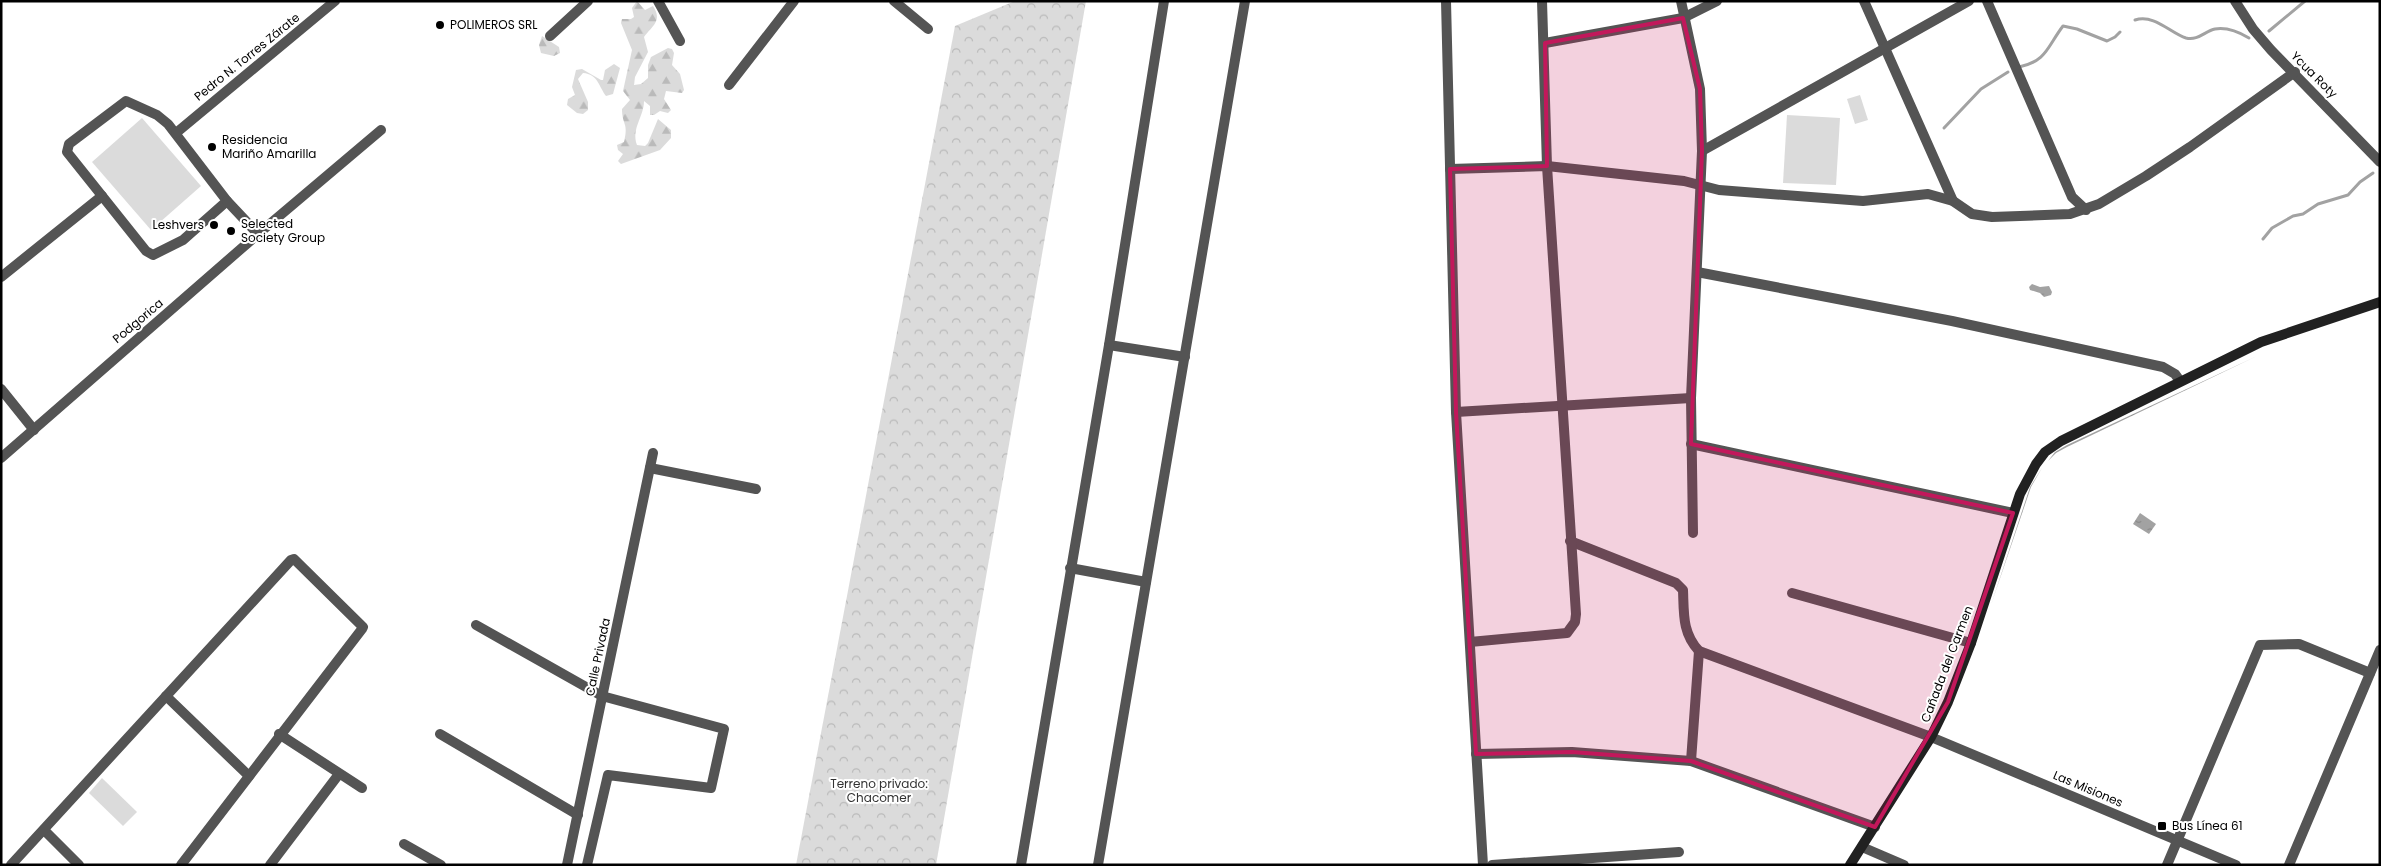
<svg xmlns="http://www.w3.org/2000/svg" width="2381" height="866" viewBox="0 0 2381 866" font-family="Poppins,sans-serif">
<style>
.forest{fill:url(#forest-firs)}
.park{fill:url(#park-crowns)}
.pitch{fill:#dbdbdb}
.water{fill:url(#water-ripples)}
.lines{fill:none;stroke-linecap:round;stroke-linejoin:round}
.stream{stroke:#a2a2a2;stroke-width:3}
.street{stroke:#545454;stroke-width:10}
.secondary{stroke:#212121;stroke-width:10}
.marked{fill:#c2185b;fill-opacity:0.2;stroke:#c2185b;stroke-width:4;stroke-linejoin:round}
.poi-dot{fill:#000;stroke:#fff;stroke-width:2}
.labels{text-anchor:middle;stroke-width:4;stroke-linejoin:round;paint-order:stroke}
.poi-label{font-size:12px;fill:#000;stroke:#fff;text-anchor:start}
.street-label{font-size:12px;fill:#000;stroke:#fff}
.park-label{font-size:12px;fill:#323232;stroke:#fff}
</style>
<defs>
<pattern id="forest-firs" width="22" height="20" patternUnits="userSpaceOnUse" patternTransform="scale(1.25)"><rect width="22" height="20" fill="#dbdbdb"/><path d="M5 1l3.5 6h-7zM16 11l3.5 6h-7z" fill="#bababa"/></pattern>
<pattern id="park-crowns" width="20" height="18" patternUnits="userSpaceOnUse" patternTransform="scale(1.25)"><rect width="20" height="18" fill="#dbdbdb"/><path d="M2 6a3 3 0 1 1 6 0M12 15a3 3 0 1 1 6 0" fill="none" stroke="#bababa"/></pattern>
<pattern id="water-ripples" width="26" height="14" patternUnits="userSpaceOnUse" patternTransform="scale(1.25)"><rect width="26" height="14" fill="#a2a2a2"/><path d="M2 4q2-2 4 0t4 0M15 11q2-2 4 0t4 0" fill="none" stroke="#8a8a8a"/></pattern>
</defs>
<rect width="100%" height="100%" fill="#fff"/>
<g class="forest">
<path d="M637,1L645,10L653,6C663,21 652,26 644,37L648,52L635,77L634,85L641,84L648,78V65L651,57L668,48L672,49L674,53L672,65L680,74L684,90L682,93L666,91L664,99L671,110L668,113L660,111L654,115H650V106L644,101C644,117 631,128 637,145L645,146L648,143L658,119L671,130V138L660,150L621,164L618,161L623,154L618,150L617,145L624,142C629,123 622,125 622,109L630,100L623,91L632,50L621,23L622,19H631L634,17L632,8Z"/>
<polygon points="542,36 559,47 560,53 554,56 541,53 539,45"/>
<path d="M614,64L620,68L613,94L606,96C599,87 598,74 583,73L578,79L588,102V110L583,114L577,113L567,105L568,99L575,95L572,87L576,70L582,69L601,80H603L605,70Z"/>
</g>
<polygon class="park" points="1015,1 1086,1 936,865 796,865 955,26"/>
<g class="pitch">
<polygon points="1860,95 1868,120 1855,124 1847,99"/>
<polygon points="1787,115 1840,118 1836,185 1783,183"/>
<polygon points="142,118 201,186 151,230 92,162"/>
<polygon points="102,778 137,812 123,826 89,793"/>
</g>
<g class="water">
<polygon points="2032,284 2040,287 2049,286 2052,292 2051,295 2044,297 2040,293 2030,290 2029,287"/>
<polygon points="2257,356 2067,447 2056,453 2048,461 2055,452 2067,445"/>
<polygon points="2042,468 2031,487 1991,605 2030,487"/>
<polygon points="2140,513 2156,524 2149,534 2133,524"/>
</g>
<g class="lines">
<g class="stream">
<path d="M2135,20C2155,14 2170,33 2186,38C2198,41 2205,31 2215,29C2227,27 2239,32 2249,38"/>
<polyline points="2269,31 2305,1"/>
<path d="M2019,67C2047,61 2047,47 2063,26L2077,29L2107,41L2115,37L2120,32"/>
<polyline points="1944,128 1981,89 2008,72"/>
<polyline points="2263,239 2272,228 2293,216 2303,214 2318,204 2348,195 2360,182 2373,173"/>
</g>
<g class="street">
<polyline points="658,1 680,41"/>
<polyline points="894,1 928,29"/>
<polyline points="1446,1 1456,412 1483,865"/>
<polyline points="1681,1 1700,89 1702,151 1691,398 1693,533"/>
<polyline points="1864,1 1953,201"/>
<polyline points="1987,1 2072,197 2086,210"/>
<polyline points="2235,1 2253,29 2271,50 2380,162"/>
<polyline points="550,36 588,1"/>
<polyline points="1545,43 1683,18 1717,1"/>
<polyline points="729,85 794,1"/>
<polygon points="126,101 157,115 168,124 227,201 183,240 153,255 146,251 67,152 69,144"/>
<polyline points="176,133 335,1"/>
<polyline points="1702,151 1969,1"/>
<polyline points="1450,169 1547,166 1684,181 1719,190 1863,201 1928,194 1953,201 1972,214 1992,217 2070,214 2099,204 2146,176 2190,147 2295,72"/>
<polyline points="258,234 381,130"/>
<polyline points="1697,272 1952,321 2163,367 2175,374 2180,381"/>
<polyline points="1,277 102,196"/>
<polyline points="1109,345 1185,357"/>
<polyline points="1,389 34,430"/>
<polyline points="1456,412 1691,398"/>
<polyline points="1691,444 2013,513"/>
<polyline points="1,458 258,234 227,201"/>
<polyline points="650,468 756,489"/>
<path d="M1570,541L1676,583L1683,590C1684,613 1682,633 1699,651L1931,737L2236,865"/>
<polyline points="1070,568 1146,582"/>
<polyline points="1792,593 1971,643"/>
<polyline points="476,625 602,696 724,729 711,788 608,775 587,865"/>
<polyline points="1470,642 1567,633 1575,622 1576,614 1547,166 1542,1"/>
<polyline points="166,696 249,776"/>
<polyline points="279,734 362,788"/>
<polyline points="440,734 578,815"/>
<polyline points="1476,754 1572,752 1691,761 1875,827"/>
<polyline points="1691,761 1699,651"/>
<polyline points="44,830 79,865"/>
<polyline points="404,844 441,865"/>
<polyline points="1862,847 1904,865"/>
<polyline points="11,865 291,560 294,559 363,627 362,629 181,865"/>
<polyline points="270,865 339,774"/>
<polyline points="567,865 653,453"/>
<polyline points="1021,865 1109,345 1164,1"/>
<polyline points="1098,865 1245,1"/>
<polyline points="1492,865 1679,852"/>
<polyline points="2167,865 2260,645 2299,644 2370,673"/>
<polyline points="2289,865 2380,650"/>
</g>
<polyline class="secondary" points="1850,865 1931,737 1948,702 1971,643 2020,494 2036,464 2045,452 2061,441 2261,342 2380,302"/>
</g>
<path class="marked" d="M1683,18L1700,89L1702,151L1691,444L2013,513L1948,702L1875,827L1691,761L1572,752L1476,754L1456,412L1450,169L1547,166L1545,43Z"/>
<g class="poi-dot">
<circle cx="440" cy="25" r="5"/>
<circle cx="212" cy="147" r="5"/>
<circle cx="214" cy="225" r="5"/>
<circle cx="231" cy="231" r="5"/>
<rect x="2157" y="821" width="10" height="10" rx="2.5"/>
</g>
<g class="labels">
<g class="poi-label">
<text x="450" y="29">POLIMEROS SRL</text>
<text x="222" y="144">Residencia<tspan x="222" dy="14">Mariño Amarilla</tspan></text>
<text x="241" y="228">Selected<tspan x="241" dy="14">Society Group</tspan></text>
<text x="204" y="229" text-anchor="end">Leshvers</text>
<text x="2172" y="830">Bus Línea 61</text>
</g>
<g class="street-label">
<text transform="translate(247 57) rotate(-39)" y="4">Pedro N. Torres Zárate</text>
<text transform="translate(2314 75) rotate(45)" y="4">Ycua Roty</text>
<text transform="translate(138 321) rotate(-40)" y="4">Podgorica</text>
<text transform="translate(598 657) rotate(-78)" y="4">Calle Privada</text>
<text transform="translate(1947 664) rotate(-69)" y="4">Cañada del Carmen</text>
<text transform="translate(2088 789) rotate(23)" y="4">Las Misiones</text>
</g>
<g class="park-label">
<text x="879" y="788">Terreno privado:<tspan x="879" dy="14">Chacomer</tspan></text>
</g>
</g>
<rect width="2381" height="866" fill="none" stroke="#000000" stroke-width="5"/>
</svg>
